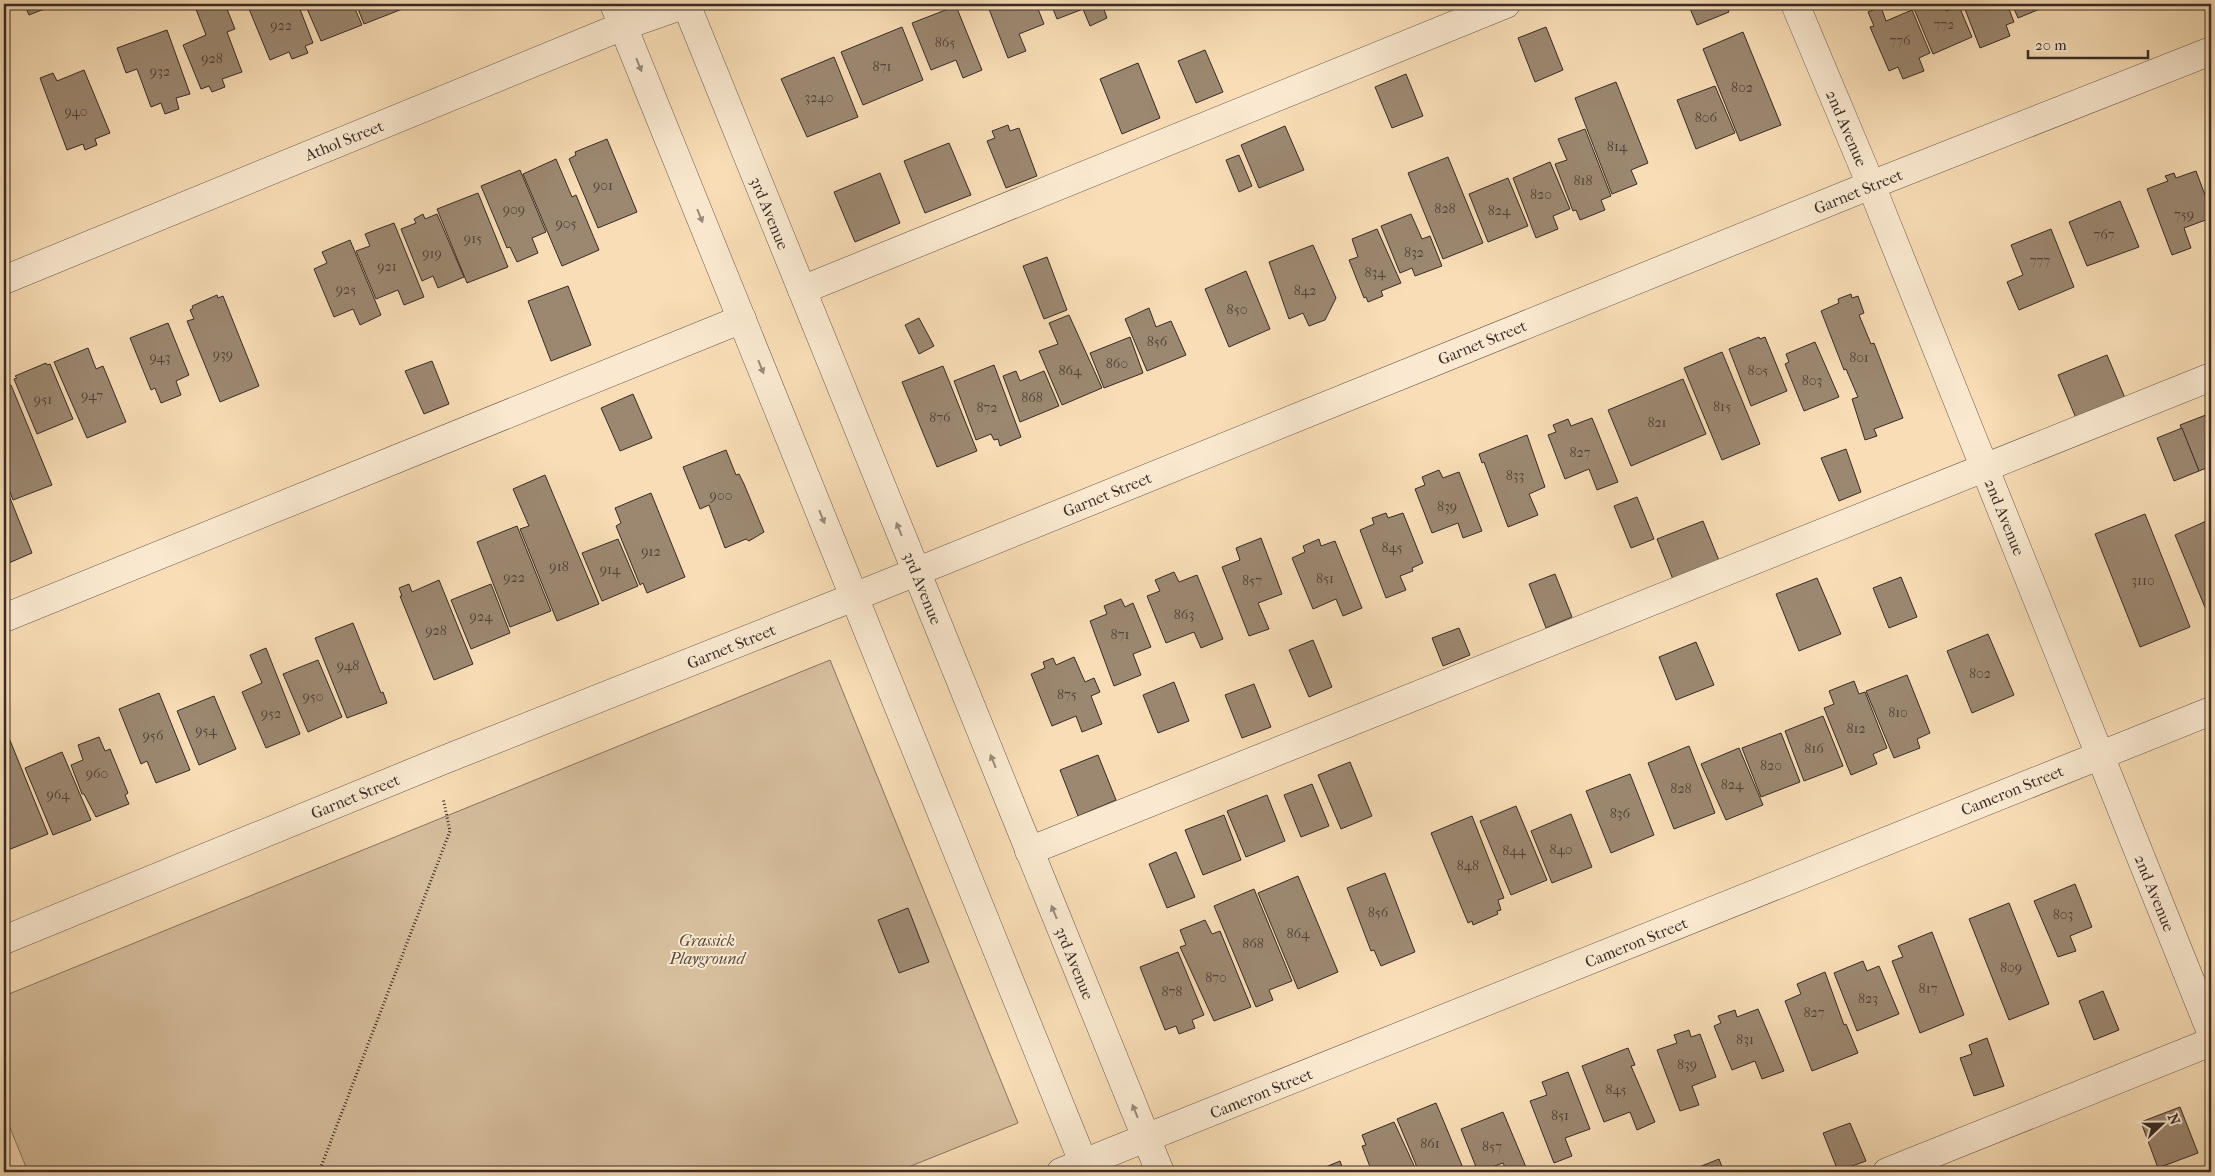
<svg xmlns="http://www.w3.org/2000/svg" width="2215" height="1176" viewBox="0 0 2215 1176" font-family="'IM FELL French Canon',serif">
<style>
.green{fill:#d7bf9e;stroke:#887562}
.building{fill:#9c8871;stroke:#382b26}
.lines{fill:none;stroke-linecap:round;stroke-linejoin:round}
.minor-casing{stroke:#68584a;stroke-width:29}
.path{stroke:#382b26;stroke-width:3;stroke-dasharray:1 2.5;stroke-linecap:butt}
.minor{stroke:#fae9d0;stroke-width:28}
.oneway{fill:#998a7b}
.labels{text-anchor:middle;stroke-width:4;stroke-linejoin:round;paint-order:stroke}
.number-label{font-size:14px;fill:#514239}
.street-label{font-size:16px;fill:#382b26;stroke:#fae9d0}
.park-label{font-size:16px;font-style:italic;fill:#58493e;stroke:#fae9d0}
</style>
<rect width="100%" height="100%" fill="#f8ddb6"/>
<filter id="stains"><feTurbulence type="fractalNoise" baseFrequency=".004" numOctaves="4"/><feColorMatrix values="0 0 0 0 .2 0 0 0 0 .09 0 0 0 0 .02 0 0 0 .5 -.17"/></filter>
<radialGradient id="worn" r=".72"><stop offset=".6" stop-color="#630" stop-opacity="0"/><stop offset="1" stop-color="#630" stop-opacity=".3"/></radialGradient>
<polygon class="green" points="830,660 1018,1123 896,1172 28,1172 4,1113 4,996"/>
<g class="building">
<polygon points="24,4 57,4 29,15"/>
<polygon points="194,4 225,4 235,29 227,32 242,72 222,79 225,87 212,92 209,86 201,89 183,45 206,35"/>
<polygon points="247,4 268,4 270,8 282,4 298,4 313,43 305,46 308,53 292,59 289,52 270,60"/>
<polygon points="305,4 353,4 362,25 321,41"/>
<polygon points="356,4 404,4 405,8 364,24"/>
<polygon points="987,4 1036,4 1044,24 1019,34 1026,51 1008,58"/>
<polygon points="1051,4 1102,4 1107,18 1090,26 1083,9 1057,19"/>
<polygon points="1688,4 1725,4 1729,12 1697,25"/>
<polygon points="1912,4 1943,4 1946,11 1959,6 1972,37 1933,54"/>
<polygon points="1963,4 2007,4 2014,22 2006,25 2010,36 1980,48"/>
<polygon points="2012,4 2052,4 2018,18"/>
<polygon points="956,6 982,70 963,78 956,60 931,70 912,23"/>
<polygon points="1881,7 1886,21 1912,10 1930,53 1919,58 1924,71 1903,79 1898,67 1889,71 1870,27 1874,26 1868,12"/>
<polygon points="902,27 923,80 863,105 841,52"/>
<polygon points="1546,27 1563,70 1535,82 1518,38"/>
<polygon points="167,30 190,94 176,98 179,109 165,114 161,103 151,107 137,69 126,73 117,48"/>
<polygon points="1743,32 1781,125 1740,141 1703,49"/>
<polygon points="1205,50 1223,92 1196,103 1178,61"/>
<polygon points="834,57 858,117 807,137 781,79"/>
<polygon points="1138,63 1160,118 1122,134 1100,79"/>
<polygon points="84,70 110,133 95,139 97,145 85,150 83,144 67,150 40,78 53,73 57,81"/>
<polygon points="1406,74 1423,116 1392,128 1375,87"/>
<polygon points="1616,82 1648,163 1631,170 1637,184 1612,194 1575,98"/>
<polygon points="1715,86 1735,133 1696,149 1677,100"/>
<polygon points="1008,125 1010,131 1019,128 1037,176 1006,188 987,141 995,138 992,131"/>
<polygon points="1285,126 1304,170 1259,188 1241,145"/>
<polygon points="1585,129 1611,196 1601,200 1605,210 1580,220 1576,210 1573,211 1555,164 1567,160 1558,139"/>
<polygon points="607,139 637,212 598,228 569,159 576,155 575,152"/>
<polygon points="949,143 971,195 925,213 904,161"/>
<polygon points="4,153 9,166 4,168"/>
<polygon points="1239,155 1252,186 1239,192 1226,160"/>
<polygon points="1448,157 1483,243 1443,259 1408,173"/>
<polygon points="556,159 572,197 576,195 599,250 562,266 523,174"/>
<polygon points="1550,162 1570,209 1553,216 1558,229 1536,238 1513,178"/>
<polygon points="520,170 546,232 532,238 538,253 517,262 510,247 507,248 481,186"/>
<polygon points="2196,171 2211,211 2211,218 2184,228 2191,248 2172,255 2147,189 2168,181 2165,176 2174,173 2176,178"/>
<polygon points="880,173 900,223 855,242 834,192"/>
<polygon points="1508,178 1528,226 1488,242 1469,194"/>
<polygon points="478,193 508,267 467,283 437,209"/>
<polygon points="2120,201 2139,247 2087,266 2069,222"/>
<polygon points="423,214 425,219 437,214 464,277 438,288 433,276 422,281 401,229 416,223 414,219"/>
<polygon points="1411,214 1422,239 1430,236 1442,266 1415,276 1412,268 1400,273 1381,226"/>
<polygon points="394,223 424,297 404,305 398,290 376,299 356,251 370,246 365,234"/>
<polygon points="1377,229 1401,283 1381,291 1383,296 1368,302 1366,297 1364,298 1349,260 1358,257 1352,239"/>
<polygon points="2051,229 2074,287 2019,310 2007,282 2023,275 2011,245"/>
<polygon points="350,240 381,315 360,325 353,309 334,317 314,269 327,263 322,252"/>
<polygon points="1313,245 1336,298 1325,320 1309,326 1303,313 1289,319 1269,262"/>
<polygon points="1047,257 1067,310 1044,319 1023,266"/>
<polygon points="1246,271 1270,329 1229,347 1205,289"/>
<polygon points="568,286 591,345 551,361 528,301"/>
<polygon points="1851,294 1852,298 1858,296 1864,313 1859,315 1871,344 1874,343 1903,418 1874,429 1877,436 1865,440 1852,399 1858,397 1846,369 1844,370 1821,311 1839,303 1838,299"/>
<polygon points="217,295 218,298 223,296 259,386 220,402 187,321 194,319 190,310 193,308 192,306"/>
<polygon points="1149,308 1156,327 1171,321 1186,355 1147,371 1125,319"/>
<polygon points="1069,315 1102,388 1062,405 1039,351 1058,344 1049,323"/>
<polygon points="919,318 934,346 919,354 905,325"/>
<polygon points="168,323 189,375 176,381 181,395 161,403 155,388 151,390 130,338"/>
<polygon points="1130,337 1143,373 1104,388 1090,353"/>
<polygon points="1759,337 1760,339 1765,337 1787,391 1751,406 1729,349"/>
<polygon points="1815,342 1839,397 1804,411 1785,364 1789,362 1786,354"/>
<polygon points="88,348 96,369 103,366 126,422 87,438 54,362"/>
<polygon points="1722,352 1760,444 1722,460 1684,368"/>
<polygon points="2107,355 2125,398 2076,418 2058,375"/>
<polygon points="432,361 449,404 424,414 405,371"/>
<polygon points="46,363 47,365 50,364 73,419 37,434 14,379 17,378 15,376"/>
<polygon points="994,365 1021,437 1000,446 998,439 994,440 991,434 976,440 954,381"/>
<polygon points="943,366 977,451 937,467 902,382"/>
<polygon points="1016,371 1020,381 1044,371 1059,406 1020,422 1003,376"/>
<polygon points="1683,379 1706,434 1631,466 1608,410"/>
<polygon points="11,385 52,485 13,500 4,476 4,388"/>
<polygon points="633,394 652,438 620,451 601,408"/>
<polygon points="2211,413 2211,466 2199,471 2180,425"/>
<polygon points="1592,418 1618,482 1597,490 1589,469 1565,479 1548,435 1556,432 1553,425 1568,419 1571,426"/>
<polygon points="2182,428 2199,471 2174,481 2157,438"/>
<polygon points="1527,435 1545,487 1529,494 1538,515 1508,527 1484,462 1482,463 1479,454"/>
<polygon points="1846,449 1861,492 1839,501 1821,458"/>
<polygon points="726,450 736,475 739,474 744,484 764,532 749,541 746,539 725,548 709,505 700,509 683,467"/>
<polygon points="1439,470 1443,478 1459,472 1482,531 1463,538 1458,523 1432,533 1415,489 1425,485 1422,477"/>
<polygon points="545,475 599,604 557,621 520,529 529,526 513,489"/>
<polygon points="4,483 32,553 4,565"/>
<polygon points="651,493 685,577 647,593 643,583 640,585 616,526 621,523 615,508"/>
<polygon points="1637,497 1654,539 1631,548 1614,506"/>
<polygon points="1386,513 1388,518 1403,513 1423,563 1412,568 1413,571 1400,576 1406,590 1386,598 1360,530 1374,524 1372,518"/>
<polygon points="2145,514 2190,627 2140,647 2095,534"/>
<polygon points="2211,519 2211,617 2209,617 2175,535"/>
<polygon points="1703,521 1720,563 1674,582 1657,539"/>
<polygon points="517,526 551,611 510,627 477,542"/>
<polygon points="1261,538 1282,594 1258,603 1269,629 1249,636 1222,567 1240,560 1236,548"/>
<polygon points="618,539 638,586 602,601 582,553"/>
<polygon points="1319,539 1321,546 1335,541 1362,608 1343,616 1336,599 1313,609 1292,558 1305,552 1303,546"/>
<polygon points="1174,572 1179,582 1197,575 1223,639 1201,648 1194,632 1166,643 1147,596 1160,591 1155,580"/>
<polygon points="1555,574 1572,617 1546,628 1529,584"/>
<polygon points="1901,577 1917,617 1889,628 1873,588"/>
<polygon points="1817,578 1841,634 1799,651 1776,594"/>
<polygon points="439,580 473,664 434,680 400,596 402,596 399,588 409,584 412,592"/>
<polygon points="491,584 510,633 471,649 451,600"/>
<polygon points="1121,599 1125,607 1133,603 1151,647 1133,654 1141,675 1114,686 1090,621 1107,614 1104,606"/>
<polygon points="353,623 381,693 383,692 387,703 347,718 315,638"/>
<polygon points="1459,628 1470,655 1443,666 1432,638"/>
<polygon points="1988,634 2014,695 1972,713 1947,651"/>
<polygon points="1313,640 1332,687 1309,697 1289,650"/>
<polygon points="1696,642 1714,685 1676,700 1659,657"/>
<polygon points="266,648 300,734 266,748 242,692 262,683 250,655"/>
<polygon points="1074,657 1085,682 1094,678 1100,692 1091,696 1102,724 1082,732 1076,716 1052,726 1031,674 1045,668 1043,662 1053,658 1056,665"/>
<polygon points="318,660 342,717 308,732 283,674"/>
<polygon points="1907,675 1930,733 1917,739 1920,748 1894,758 1866,691"/>
<polygon points="1854,681 1859,694 1865,692 1887,748 1873,754 1877,764 1851,775 1824,708 1834,704 1829,691"/>
<polygon points="1174,682 1189,721 1158,733 1143,695"/>
<polygon points="1254,684 1271,727 1242,738 1225,695"/>
<polygon points="159,693 190,770 156,783 147,761 141,764 119,709"/>
<polygon points="214,696 236,749 199,765 177,711"/>
<polygon points="1823,716 1843,766 1804,781 1785,731"/>
<polygon points="7,733 48,834 8,850 4,840 4,735"/>
<polygon points="1781,733 1800,782 1761,797 1742,748"/>
<polygon points="99,737 105,751 110,749 128,793 125,795 129,804 96,817 84,794 82,794 71,765 83,760 78,745"/>
<polygon points="1689,746 1715,813 1674,829 1648,763"/>
<polygon points="1739,748 1763,805 1726,820 1701,764"/>
<polygon points="62,752 91,820 53,835 25,768"/>
<polygon points="1098,755 1116,800 1078,816 1060,770"/>
<polygon points="1350,762 1372,816 1341,829 1318,775"/>
<polygon points="1630,774 1654,835 1611,853 1586,791"/>
<polygon points="1312,784 1329,826 1301,837 1284,795"/>
<polygon points="1267,795 1285,841 1246,857 1227,811"/>
<polygon points="1516,806 1547,880 1511,895 1480,821"/>
<polygon points="1571,814 1592,867 1552,883 1531,831"/>
<polygon points="1224,815 1241,860 1203,875 1185,830"/>
<polygon points="1472,816 1504,898 1498,900 1501,910 1497,911 1498,914 1473,925 1472,921 1468,923 1431,833"/>
<polygon points="1176,852 1195,897 1167,908 1149,864"/>
<polygon points="1385,873 1415,952 1381,966 1374,950 1371,951 1347,888"/>
<polygon points="1298,876 1338,972 1298,989 1258,893"/>
<polygon points="2075,884 2092,927 2070,936 2076,951 2058,957 2034,901"/>
<polygon points="1254,889 1292,981 1269,990 1273,1000 1256,1007 1214,906"/>
<polygon points="2009,903 2049,1004 2009,1020 1969,919"/>
<polygon points="908,908 929,962 899,973 878,920"/>
<polygon points="1205,920 1212,934 1220,931 1251,1007 1214,1021 1180,947 1186,945 1180,930"/>
<polygon points="1932,932 1964,1015 1920,1033 1892,961 1903,957 1898,946"/>
<polygon points="1178,952 1204,1015 1192,1020 1195,1028 1179,1034 1176,1026 1165,1030 1140,967"/>
<polygon points="1863,961 1867,971 1879,966 1899,1014 1857,1031 1834,973"/>
<polygon points="1825,972 1844,1025 1846,1024 1858,1053 1812,1071 1785,1001 1801,994 1797,984"/>
<polygon points="2103,991 2119,1030 2094,1040 2079,1001"/>
<polygon points="1758,1009 1784,1071 1762,1079 1755,1061 1732,1070 1714,1026 1721,1023 1718,1016 1735,1010 1737,1017"/>
<polygon points="1689,1030 1691,1037 1700,1034 1716,1077 1692,1086 1699,1105 1680,1111 1657,1050 1677,1043 1674,1035"/>
<polygon points="1987,1038 2004,1086 1974,1096 1960,1058 1972,1054 1969,1045"/>
<polygon points="1628,1048 1635,1065 1631,1066 1655,1122 1637,1130 1630,1112 1604,1122 1582,1066"/>
<polygon points="1568,1072 1590,1129 1565,1138 1572,1156 1554,1163 1530,1101 1547,1095 1542,1082"/>
<polygon points="1436,1103 1463,1168 1453,1172 1419,1172 1397,1119"/>
<polygon points="2180,1107 2198,1153 2158,1168 2141,1122"/>
<polygon points="1503,1112 1528,1172 1507,1172 1503,1163 1478,1172 1461,1129"/>
<polygon points="1394,1122 1417,1172 1372,1172 1362,1146 1366,1145 1362,1135"/>
<polygon points="1850,1123 1866,1161 1838,1171 1823,1133"/>
<polygon points="1719,1159 1724,1172 1695,1172 1694,1169"/>
<polygon points="1340,1161 1344,1172 1316,1172 1316,1171"/>
<polygon points="1360,1168 1362,1172 1349,1172"/>
</g>
<g class="lines">
<defs>
<g id="minor">
<polyline points="614,4 1087,1172"/>
<polyline points="686,4 1160,1172"/>
<polyline points="1795,4 1871,185 2211,1032"/>
<polyline points="4,280 623,26 686,4"/>
<polyline points="802,290 1506,4"/>
<polyline points="4,618 742,319"/>
<polyline points="1029,851 2211,377"/>
<polyline points="4,940 436,763 854,597 1871,185 2211,51"/>
<polyline points="1061,1172 2211,711"/>
<polyline points="1887,1172 2211,1042"/>
</g>
</defs>
<use href="#minor" class="minor-casing"/>
<polyline class="path" points="319,1172 450,831 443,798"/>
<use href="#minor" class="minor"/>
</g>
<defs><path id="oneway-solid" d="M-6-.8H1V-3.2L6.5 0L1 3.2V.8H-6Z" transform="scale(1.25)"/></defs>
<g class="oneway">
<use href="#oneway-solid" transform="translate(639 65) rotate(68)"/>
<use href="#oneway-solid" transform="translate(700 216) rotate(68)"/>
<use href="#oneway-solid" transform="translate(761 367) rotate(68)"/>
<use href="#oneway-solid" transform="translate(822 517) rotate(68)"/>
<use href="#oneway-solid" transform="translate(899 529) rotate(-112)"/>
<use href="#oneway-solid" transform="translate(993 761) rotate(-112)"/>
<use href="#oneway-solid" transform="translate(1054 912) rotate(-112)"/>
<use href="#oneway-solid" transform="translate(1135 1111) rotate(-112)"/>
</g>
<g class="labels">
<g class="number-label">
<text x="1944" y="29">772</text>
<text x="281" y="30">922</text>
<text x="1900" y="45">776</text>
<text x="945" y="47">865</text>
<text x="212" y="63">928</text>
<text x="882" y="71">871</text>
<text x="160" y="76">932</text>
<text x="1742" y="92">802</text>
<text x="819" y="102">3240</text>
<text x="76" y="116">940</text>
<text x="1706" y="122">806</text>
<text x="1617" y="151">814</text>
<text x="1583" y="185">818</text>
<text x="603" y="190">901</text>
<text x="1541" y="199">820</text>
<text x="1445" y="213">828</text>
<text x="514" y="214">909</text>
<text x="1499" y="215">824</text>
<text x="2184" y="219">759</text>
<text x="566" y="228">905</text>
<text x="2104" y="239">767</text>
<text x="473" y="243">915</text>
<text x="1414" y="257">832</text>
<text x="432" y="258">919</text>
<text x="2040" y="265">777</text>
<text x="387" y="271">921</text>
<text x="1375" y="277">834</text>
<text x="346" y="294">925</text>
<text x="1305" y="295">842</text>
<text x="1237" y="314">850</text>
<text x="1157" y="346">856</text>
<text x="223" y="359">939</text>
<text x="160" y="362">943</text>
<text x="1859" y="362">801</text>
<text x="1117" y="368">860</text>
<text x="1070" y="375">864</text>
<text x="1758" y="375">805</text>
<text x="1812" y="385">803</text>
<text x="92" y="400">947</text>
<text x="1032" y="402">868</text>
<text x="43" y="404">951</text>
<text x="1722" y="411">815</text>
<text x="987" y="412">872</text>
<text x="940" y="422">876</text>
<text x="1657" y="427">821</text>
<text x="1580" y="457">827</text>
<text x="1515" y="480">833</text>
<text x="721" y="500">900</text>
<text x="1447" y="511">839</text>
<text x="1392" y="552">845</text>
<text x="651" y="556">912</text>
<text x="559" y="571">918</text>
<text x="610" y="574">914</text>
<text x="514" y="582">922</text>
<text x="1325" y="583">851</text>
<text x="1252" y="585">857</text>
<text x="2143" y="585">3110</text>
<text x="1184" y="619">863</text>
<text x="481" y="621">924</text>
<text x="436" y="635">928</text>
<text x="1120" y="639">871</text>
<text x="348" y="670">948</text>
<text x="1980" y="678">802</text>
<text x="1067" y="699">875</text>
<text x="313" y="701">950</text>
<text x="1898" y="717">810</text>
<text x="271" y="718">952</text>
<text x="1856" y="733">812</text>
<text x="206" y="735">954</text>
<text x="153" y="740">956</text>
<text x="1814" y="753">816</text>
<text x="1771" y="770">820</text>
<text x="97" y="778">960</text>
<text x="1732" y="789">824</text>
<text x="1681" y="793">828</text>
<text x="58" y="799">964</text>
<text x="1620" y="818">836</text>
<text x="1561" y="854">840</text>
<text x="1514" y="855">844</text>
<text x="1468" y="870">848</text>
<text x="1378" y="917">856</text>
<text x="2063" y="919">803</text>
<text x="1298" y="938">864</text>
<text x="1253" y="948">868</text>
<text x="2011" y="972">809</text>
<text x="1216" y="982">870</text>
<text x="1928" y="993">817</text>
<text x="1172" y="996">878</text>
<text x="1868" y="1003">823</text>
<text x="1814" y="1017">827</text>
<text x="1745" y="1044">831</text>
<text x="1687" y="1069">839</text>
<text x="1616" y="1094">845</text>
<text x="1560" y="1120">851</text>
<text x="1430" y="1148">861</text>
<text x="1492" y="1151">857</text>
</g>
<g class="street-label">
<text transform="translate(1847 128) rotate(67)" y="6">2nd Avenue</text>
<text transform="translate(344 140) rotate(-22)" y="6">Athol Street</text>
<text transform="translate(1858 191) rotate(-22)" y="6">Garnet Street</text>
<text transform="translate(770 213) rotate(68)" y="6">3rd Avenue</text>
<text transform="translate(1482 342) rotate(-22)" y="6">Garnet Street</text>
<text transform="translate(1107 494) rotate(-22)" y="6">Garnet Street</text>
<text transform="translate(2005 517) rotate(68)" y="6">2nd Avenue</text>
<text transform="translate(923 588) rotate(68)" y="6">3rd Avenue</text>
<text transform="translate(731 646) rotate(-22)" y="6">Garnet Street</text>
<text transform="translate(2012 790) rotate(-22)" y="6">Cameron Street</text>
<text transform="translate(355 796) rotate(-22)" y="6">Garnet Street</text>
<text transform="translate(2155 893) rotate(68)" y="6">2nd Avenue</text>
<text transform="translate(1636 942) rotate(-22)" y="6">Cameron Street</text>
<text transform="translate(1075 963) rotate(68)" y="6">3rd Avenue</text>
<text transform="translate(1261 1093) rotate(-22)" y="6">Cameron Street</text>
</g>
<g class="park-label">
<text x="707" y="946">Grassick<tspan x="707" dy="18">Playground</tspan></text>
</g>
</g>
<rect width="2215" height="1176" fill="none" stroke="#f8ddb6" stroke-width="20"/>
<rect x="5" y="5" width="2205" height="1166" fill="none" stroke="#382b26" stroke-width="2.5"/>
<rect x="10" y="10" width="2195" height="1156" fill="none" stroke="#382b26"/>
<g transform="translate(2162 1124) rotate(68)" stroke="#fae9d0" stroke-width="4" paint-order="stroke">
<path d="M0-4L9 19L0 12L-9 19Z" fill="#382b26"/>
<text y="-8" font-size="14" font-weight="bold" text-anchor="middle" fill="#382b26">N</text>
</g>
<path d="M2028 50v8h120v-8" fill="none" stroke="#382b26" stroke-width="2.5"/>
<text x="2035" y="50" font-size="15" fill="#382b26" stroke="#fae9d0" stroke-width="4" paint-order="stroke">20 m</text>
<rect width="100%" height="100%" filter="url(#stains)"/>
<rect width="100%" height="100%" fill="url(#worn)"/>
</svg>
